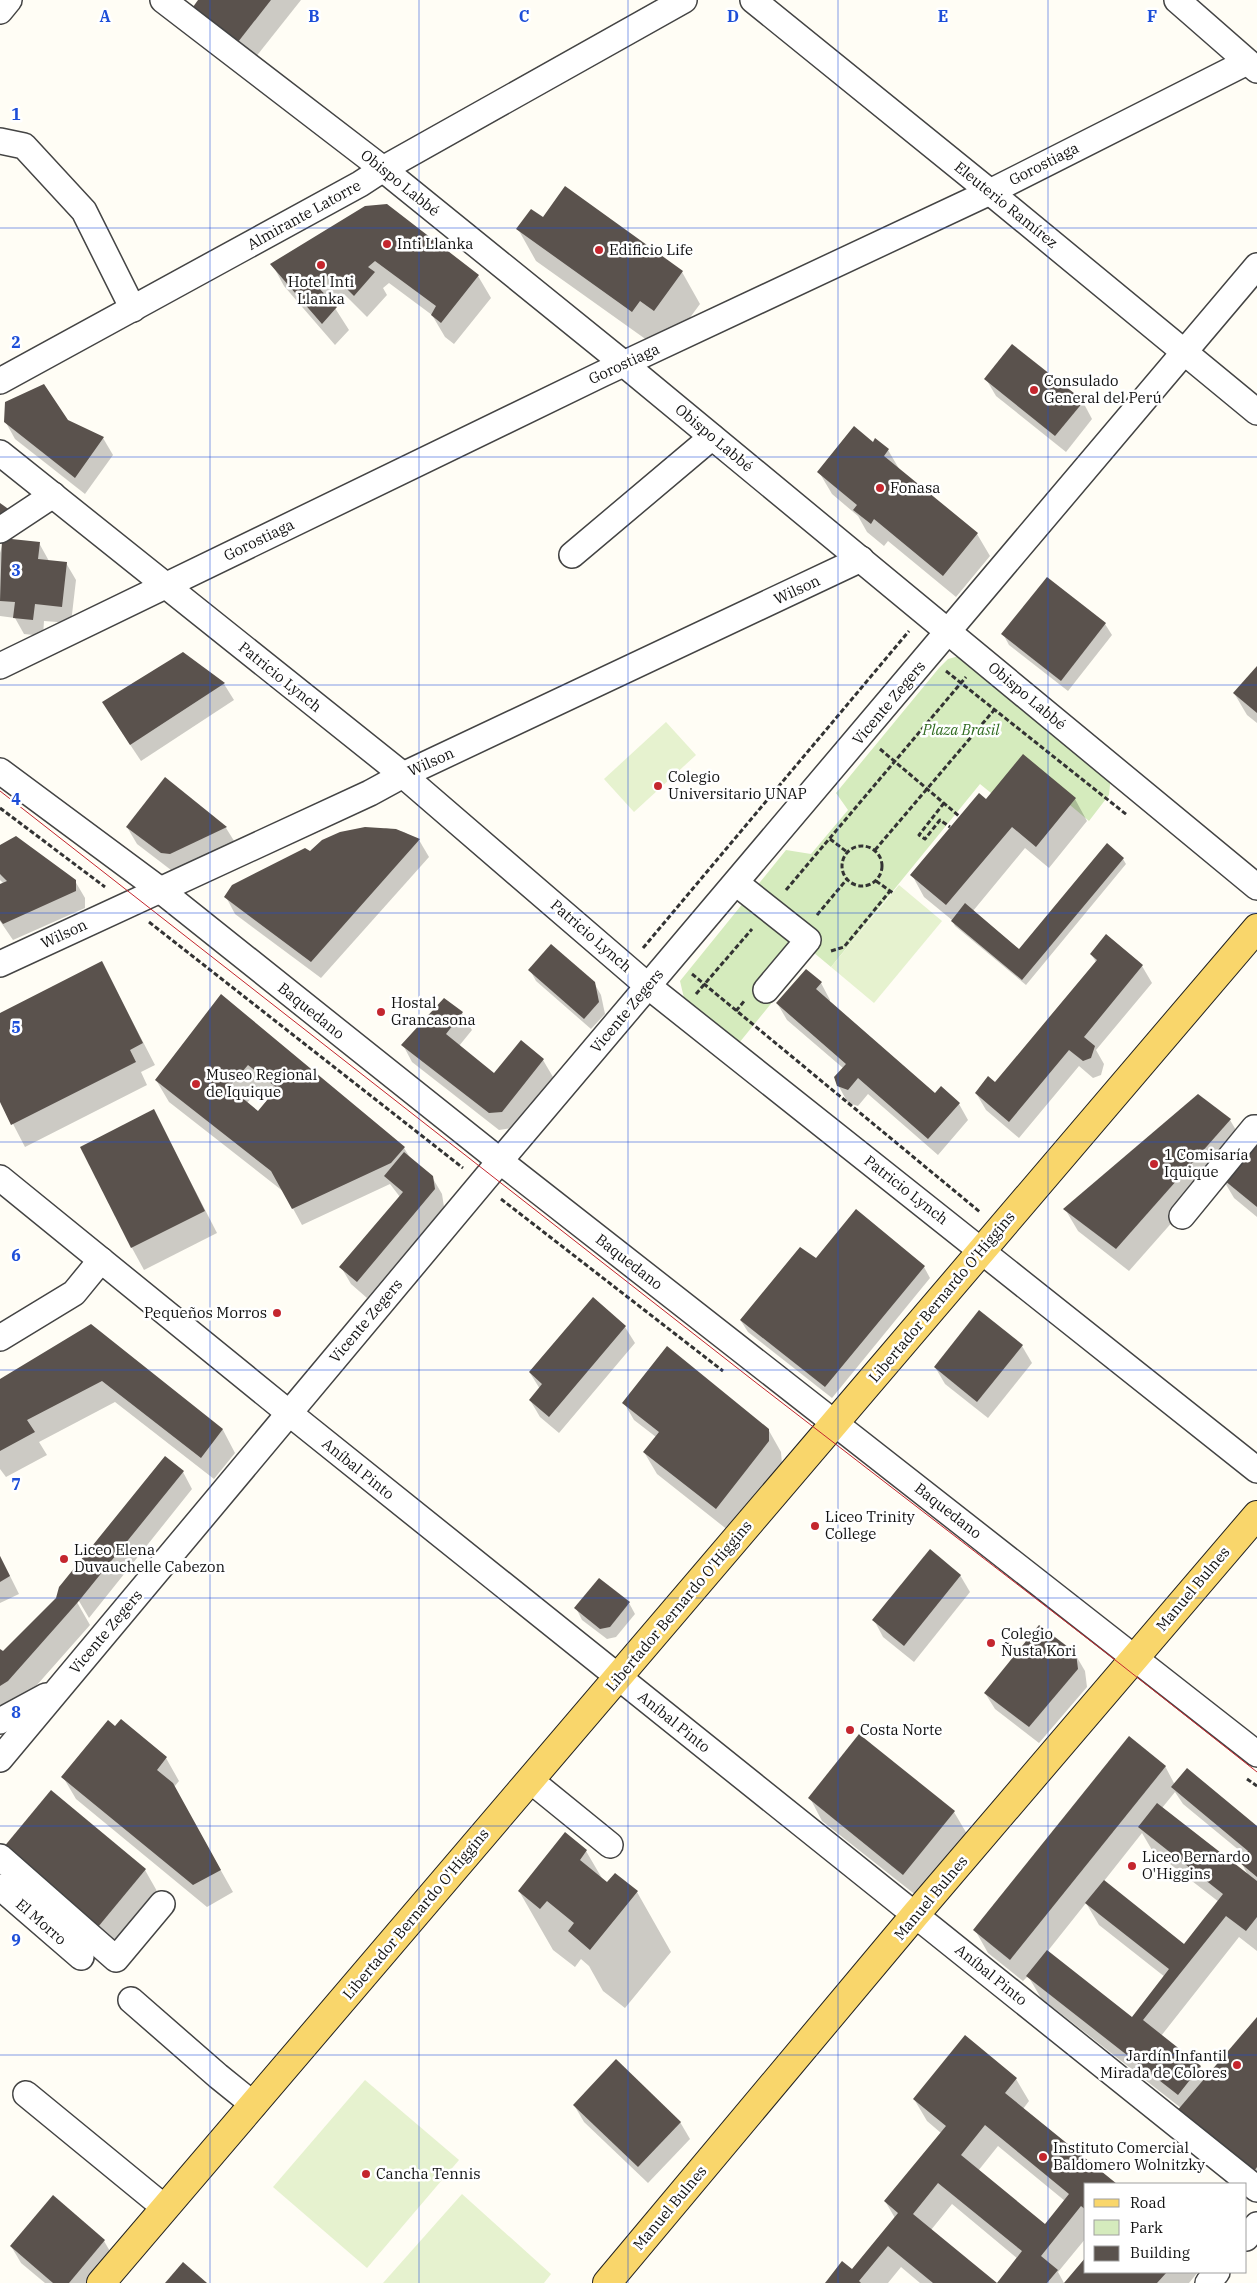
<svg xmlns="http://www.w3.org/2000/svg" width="1257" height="2283" viewBox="0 0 1257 2283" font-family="'IBM Plex Serif',serif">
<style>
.green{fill:#d5ebbd}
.pitch{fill:#e6f2cf}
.shadow{fill:#0003;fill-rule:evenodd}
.building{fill:#5a524d;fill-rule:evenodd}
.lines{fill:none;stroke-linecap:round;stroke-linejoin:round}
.minor-casing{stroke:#444;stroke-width:28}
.major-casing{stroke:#222;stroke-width:30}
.path{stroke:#333;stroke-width:3;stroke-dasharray:5 2.5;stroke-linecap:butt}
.minor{stroke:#fff;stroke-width:25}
.major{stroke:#f9d66b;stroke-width:28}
.tram{stroke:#c4262e;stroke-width:1}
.grid{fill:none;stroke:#1d4ed8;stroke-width:1;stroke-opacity:0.55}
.poi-dot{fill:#c4262e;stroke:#fff;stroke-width:2}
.labels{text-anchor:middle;stroke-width:5;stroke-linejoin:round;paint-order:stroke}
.street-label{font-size:15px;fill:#111;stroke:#fff}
.poi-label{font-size:15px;fill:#111;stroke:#fff;text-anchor:start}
.park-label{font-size:15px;font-style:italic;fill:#2f6b1f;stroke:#fff}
.grid-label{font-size:16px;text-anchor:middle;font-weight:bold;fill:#1d4ed8;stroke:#fff;stroke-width:5;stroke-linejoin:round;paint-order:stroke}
</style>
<rect width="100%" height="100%" fill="#fffdf5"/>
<polygon class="green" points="959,656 1111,775 1109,795 1089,821 1070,805 991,793 980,784 831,967 813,952 739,1043 684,998 680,981 786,850 811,854 848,810 836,793 939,668 948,659"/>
<g class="pitch">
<polygon points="666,722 696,755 634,812 604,779"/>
<polygon points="899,885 942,921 874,1003 831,967"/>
<polygon points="365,2080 459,2160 367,2268 273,2187"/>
<polygon points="462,2194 551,2274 544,2283 383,2283"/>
</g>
<g class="shadow">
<polygon points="199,0 301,0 251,63 207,29 194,7"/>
<polygon points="365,208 478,276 491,298 454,344 445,337 432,315 389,283 383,288 387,295 367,317 344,294 333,305 349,330 335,345 284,286 272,264"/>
<polygon points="543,218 682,272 700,304 672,342 659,333 651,343 536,261 518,229"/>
<polygon points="986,379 1083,402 1092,419 1066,452 996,396"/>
<polygon points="5,421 67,421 103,438 113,455 85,494 15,439"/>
<polygon points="888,450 901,472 977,534 990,556 956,597 888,541 884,546 867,532 858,516 832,494 819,472"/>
<polygon points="0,505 13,514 22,531 7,540 39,543 49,561 66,563 76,580 71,623 44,621 43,636 24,634 15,618 0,616 0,553 3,542 0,544"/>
<polygon points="1105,624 1112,635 1068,691 1009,645 1003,634"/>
<polygon points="183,654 224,684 234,700 141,761 113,719"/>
<polygon points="1257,667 1257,723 1247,715 1234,693"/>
<polygon points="165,779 226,828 236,844 180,870 171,870 137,844 127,827"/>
<polygon points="1075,799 1087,821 1049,868 1025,848 973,911 1020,950 1123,859 1126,864 1026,985 955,926 952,920 924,897 912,875 986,801"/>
<polygon points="386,828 404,832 419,840 429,857 321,978 235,914 226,897"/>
<polygon points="0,846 75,881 85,898 85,908 13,940 0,921 0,886 4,884 0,880"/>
<polygon points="1091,954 1142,966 1152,983 1096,1050 1104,1064 1101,1075 1093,1078 1079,1066 1019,1138 986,1110 976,1093 995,1083 1096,962"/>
<polygon points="102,963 155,1065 141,1072 147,1085 25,1147 0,1099 0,1015"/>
<polygon points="530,970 594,983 601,995 605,1014 591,1029 536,981"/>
<polygon points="821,983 830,1000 829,1002 935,1095 959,1104 968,1120 938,1155 868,1094 858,1106 848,1103 838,1085 843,1068 787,1020 777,1003"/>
<path d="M221,996L404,1148L411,1159L432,1177L442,1194L444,1207L367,1298L351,1284L341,1267L400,1197L390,1184L302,1225L284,1192L169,1102L156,1080ZM261,1086L272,1096L258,1113L247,1103Z"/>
<polygon points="462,1013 472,1030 459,1046 494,1075 521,1042 543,1060 553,1077 511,1128 499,1130 412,1062 403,1045"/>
<polygon points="154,1111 217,1233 144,1270 132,1248"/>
<polygon points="1230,1120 1243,1142 1129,1271 1078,1231 1065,1209"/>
<polygon points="1257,1146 1257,1217 1234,1198 1221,1176"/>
<polygon points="924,1267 930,1278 832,1398 748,1332 741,1321"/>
<polygon points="91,1326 223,1430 235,1453 214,1479 115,1402 39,1442 47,1455 6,1477 0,1469 0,1381"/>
<polygon points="625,1327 635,1343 559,1433 540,1417 530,1400 540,1389 530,1373"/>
<polygon points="1022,1346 1032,1363 988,1418 945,1384 935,1367"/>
<polygon points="624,1403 768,1429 781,1452 782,1464 729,1531 657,1474 644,1452 656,1437 634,1420"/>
<polygon points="183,1472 192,1489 89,1618 76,1596 74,1597 90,1625 21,1703 0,1714 0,1651 3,1652"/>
<polygon points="0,1556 19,1594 0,1603"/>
<polygon points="960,1575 970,1592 914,1662 883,1637 874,1620"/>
<polygon points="629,1603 635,1614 616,1637 607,1639 582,1620 576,1608"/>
<polygon points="1075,1654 1085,1671 1087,1687 1039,1743 995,1709 985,1693"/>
<polygon points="121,1721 166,1758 179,1781 174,1787 233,1892 207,1907 76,1799 63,1777"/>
<path d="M1165,1766L1175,1785L1257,1827V1951L1239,1937L1161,2036L1200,2066L1207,2078L1257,2019V2189L1181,2108L1041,1998L1028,1976L1023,1981L988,1953L975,1930ZM1175,1792L1183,1804L1246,1856L1241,1862L1249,1877L1162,1808ZM1142,1833L1152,1850L1219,1902L1185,1945L1104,1881ZM1086,1903L1099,1925L1165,1977L1132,2018L1047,1952Z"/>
<polygon points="51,1792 145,1870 158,1893 112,1949 18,1870"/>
<polygon points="810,1798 954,1812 967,1834 917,1896 822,1821"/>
<polygon points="565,1834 586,1851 603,1880 608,1884 637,1892 671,1952 625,2008 603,1991 589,1966 581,1959 575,1967 553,1950 519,1891"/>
<path d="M965,2036L1016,2079L1029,2101L1023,2109L1115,2184H1086V2238L1058,2272L1064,2283H998L1018,2259L952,2204L931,2230L995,2283H920L901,2267L888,2283H826L852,2270L895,2218L885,2201L941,2133L927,2121L914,2099ZM998,2146L1065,2201L1045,2226L978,2171Z"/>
<polygon points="574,2105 680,2122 690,2139 648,2183 584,2122"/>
<polygon points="53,2197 104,2241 114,2258 93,2283 45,2283 21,2263 11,2246"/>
<polygon points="1086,2272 1198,2272 1189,2283 1066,2283"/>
</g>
<g class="building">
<polygon points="198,0 271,0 238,42 193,7"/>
<polygon points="565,186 683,271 654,311 640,301 632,312 516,229 531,209 543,217"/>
<polygon points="387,204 479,275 441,323 431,315 436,306 375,261 368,267 375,272 354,296 331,273 317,286 337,307 322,324 270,264 365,206"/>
<polygon points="1012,344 1084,401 1055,436 984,379"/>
<polygon points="44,384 68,420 104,437 75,478 4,422 5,402"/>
<polygon points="854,426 873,442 875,438 889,449 884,456 978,533 943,576 874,519 871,524 853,510 857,505 817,472"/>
<polygon points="0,503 14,513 0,522"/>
<polygon points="2,538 40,542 38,559 67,562 62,607 35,604 33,620 13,618 15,602 0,601"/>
<polygon points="1047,577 1106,623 1061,681 1001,634"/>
<polygon points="183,652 225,683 130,745 102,702"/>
<polygon points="1257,666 1257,713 1233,693"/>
<polygon points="1023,754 1076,798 1036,847 1012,827 946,905 910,875 979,793 986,799"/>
<polygon points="165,777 227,827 170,854 161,853 126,827"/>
<polygon points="365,827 396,829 420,839 311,962 224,897 232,885 305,848 310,851 322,840 340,832"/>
<polygon points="16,836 76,880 76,891 3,924 0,920 0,884 7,881 0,874 0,845"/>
<polygon points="1107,843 1124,858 1022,980 951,921 965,903 1019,949"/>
<polygon points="1106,934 1143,965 1084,1037 1095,1046 1091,1058 1083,1061 1069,1050 1009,1122 975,1093 988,1076 995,1082 1097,960 1090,954"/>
<polygon points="551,944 595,982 599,1002 584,1019 528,970"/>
<polygon points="102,961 143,1043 130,1050 136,1062 11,1125 0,1102 0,1013"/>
<polygon points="806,969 822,982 816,989 935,1093 941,1086 960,1103 928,1139 858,1078 848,1090 837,1086 834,1077 846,1064 776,1003"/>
<path d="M221,994L405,1147L391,1163L292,1209L271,1171L155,1080ZM248,1065L277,1088L258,1111L229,1087Z"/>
<polygon points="444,998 463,1012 446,1034 494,1073 521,1040 544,1059 502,1112 489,1113 401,1045"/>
<polygon points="1198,1094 1231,1119 1116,1249 1063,1209"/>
<polygon points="154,1109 205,1211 131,1248 80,1147"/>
<polygon points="1250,1139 1257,1144 1257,1207 1219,1176"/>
<polygon points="404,1152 433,1176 435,1189 357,1282 339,1267 403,1192 384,1176"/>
<polygon points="856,1209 925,1266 825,1387 740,1320 800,1247 816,1258"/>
<polygon points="593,1297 626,1326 549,1417 529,1400 542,1384 529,1372"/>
<polygon points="979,1310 1023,1345 977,1402 934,1367"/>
<polygon points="91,1324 223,1429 201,1458 102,1381 27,1420 35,1432 0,1451 0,1379"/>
<polygon points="667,1346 769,1429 769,1441 716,1509 643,1452 659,1432 622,1403"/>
<polygon points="165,1456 184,1471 78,1602 8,1681 0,1686 0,1649 3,1651 56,1598 59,1587"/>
<polygon points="930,1549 961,1575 904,1646 872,1620"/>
<polygon points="0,1556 10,1576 0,1582"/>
<polygon points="599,1578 630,1602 610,1627 600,1629 574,1608"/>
<polygon points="1039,1625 1076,1653 1078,1669 1029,1727 984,1693"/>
<polygon points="121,1719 167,1757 157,1770 173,1783 221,1870 193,1885 61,1777 108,1720 115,1726"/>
<polygon points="859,1734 955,1811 903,1875 808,1798"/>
<polygon points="1129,1736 1166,1766 1010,1960 973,1930"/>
<polygon points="1187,1768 1257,1826 1257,1877 1239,1862 1248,1851 1171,1787"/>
<polygon points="51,1790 146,1869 98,1927 3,1848"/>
<polygon points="1157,1803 1257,1881 1257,1917 1246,1931 1226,1916 1143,2020 1201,2066 1178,2095 1026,1976 1047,1950 1132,2017 1169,1969 1085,1903 1104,1880 1184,1944 1223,1894 1138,1827"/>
<polygon points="565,1832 587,1850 580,1860 607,1882 615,1873 638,1891 590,1950 568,1931 574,1923 547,1901 540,1909 518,1891"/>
<polygon points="1257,2017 1257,2167 1252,2174 1176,2112"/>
<path d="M965,2035L1017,2078L1005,2093L1117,2184H1086V2210L1081,2206L1041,2256L1058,2270L1047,2283H933L888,2246L859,2281L861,2283H825L842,2261L852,2269L898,2213L884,2201L946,2126L913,2099ZM985,2125L1069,2194L1045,2224L961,2155ZM938,2183L1022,2251L997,2283L913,2214Z"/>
<polygon points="616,2059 681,2122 638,2167 573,2105"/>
<polygon points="53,2195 105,2240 69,2283 53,2283 10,2246"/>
<polygon points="1086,2257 1086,2272 1167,2272 1157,2283 1064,2283"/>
<polygon points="183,2262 207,2283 165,2283"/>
</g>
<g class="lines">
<defs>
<g id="minor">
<polyline points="163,0 383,169 624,364 1257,887"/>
<polyline points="753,0 990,192 1257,412"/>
<polyline points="1177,0 1257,70"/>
<polyline points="0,11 9,0"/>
<polyline points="0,141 24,146 84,211 133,309"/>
<polyline points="0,381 360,184 383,169 684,0"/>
<polyline points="0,453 403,775 648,986 1257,1470"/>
<polyline points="0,530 53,495"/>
<polyline points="572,555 712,437"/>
<polyline points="0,666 602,374 990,192 1247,62"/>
<polyline points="0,771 159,889 500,1161 1257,1754"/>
<polyline points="736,883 808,940 766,990"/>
<polyline points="0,964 370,793 403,775 861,559"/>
<polyline points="0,1178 289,1413 1257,2189"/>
<polyline points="1182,1216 1254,1128 1257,1128"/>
<polyline points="0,1338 74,1293 101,1260"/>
<polyline points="0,1721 46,1696"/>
<polyline points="0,1759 510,1149 1257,266"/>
<polyline points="530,1780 610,1845"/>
<polyline points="0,1857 116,1959 162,1904"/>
<polyline points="0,1887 81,1957"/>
<polyline points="131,2000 218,2076 254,2105"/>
<polyline points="26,2094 165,2208"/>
<polyline points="1246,2238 1257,2225"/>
<polyline points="1208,2283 1217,2272"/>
</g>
<g id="major">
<polyline points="101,2283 1257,928"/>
<polyline points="607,2283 915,1915 1257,1515"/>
</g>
</defs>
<use href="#minor" class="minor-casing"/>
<use href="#major" class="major-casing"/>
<g class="path">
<polyline points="946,671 1127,815"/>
<polyline points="880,749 959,816"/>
<polyline points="944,803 919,835 925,839 940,820 950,827"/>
<polyline points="0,808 105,887"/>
<polyline points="830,839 847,852"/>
<circle cx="862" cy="866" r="20"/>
<polyline points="875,850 995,709"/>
<polyline points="876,881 893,893"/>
<polyline points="786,890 966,677"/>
<polyline points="817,915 847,879"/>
<polyline points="149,922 463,1168"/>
<polyline points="643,948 909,631"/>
<polyline points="831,951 844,947 890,891"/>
<polyline points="692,974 980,1212"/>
<polyline points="696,994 752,929"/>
<polyline points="736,1011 745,1000"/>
<polyline points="501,1199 723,1371"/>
<polyline points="1247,1779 1257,1786"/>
</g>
<use href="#minor" class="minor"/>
<use href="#major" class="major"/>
<polyline class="tram" points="0,791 759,1385 1105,1652 1257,1772"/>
</g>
<path class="grid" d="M210,0V2283M419,0V2283M628,0V2283M838,0V2283M1048,0V2283M0,228H1257M0,457H1257M0,685H1257M0,913H1257M0,1142H1257M0,1370H1257M0,1598H1257M0,1826H1257M0,2055H1257"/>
<g class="poi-dot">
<circle cx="387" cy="244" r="5"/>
<circle cx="599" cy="250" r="5"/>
<circle cx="321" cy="265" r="5"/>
<circle cx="1034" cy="390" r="5"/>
<circle cx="880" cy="488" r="5"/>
<circle cx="658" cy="786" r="5"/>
<circle cx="381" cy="1012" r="5"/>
<circle cx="196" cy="1084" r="5"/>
<circle cx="1154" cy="1164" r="5"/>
<circle cx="277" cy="1313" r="5"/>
<circle cx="815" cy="1526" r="5"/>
<circle cx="64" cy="1559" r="5"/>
<circle cx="991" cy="1643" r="5"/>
<circle cx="850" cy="1730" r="5"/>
<circle cx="1132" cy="1866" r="5"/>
<circle cx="1237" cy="2065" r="5"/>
<circle cx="1043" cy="2157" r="5"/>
<circle cx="366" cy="2174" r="5"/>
</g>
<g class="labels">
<g class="street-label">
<text transform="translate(1044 164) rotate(-27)" y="5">Gorostiaga</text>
<text transform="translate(400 183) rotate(39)" y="5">Obispo Labbé</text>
<text transform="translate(1006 205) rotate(39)" y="5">Eleuterio Ramírez</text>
<text transform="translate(304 215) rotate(-29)" y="5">Almirante Latorre</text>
<text transform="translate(624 364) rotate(-25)" y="5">Gorostiaga</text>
<text transform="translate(714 438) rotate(40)" y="5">Obispo Labbé</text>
<text transform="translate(259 540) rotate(-26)" y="5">Gorostiaga</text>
<text transform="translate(797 590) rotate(-25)" y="5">Wilson</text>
<text transform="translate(280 677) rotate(39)" y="5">Patricio Lynch</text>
<text transform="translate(1027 696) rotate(40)" y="5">Obispo Labbé</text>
<text transform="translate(889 703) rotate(-50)" y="5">Vicente Zegers</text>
<text transform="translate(431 762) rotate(-24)" y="5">Wilson</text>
<text transform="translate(64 934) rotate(-25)" y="5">Wilson</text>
<text transform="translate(591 936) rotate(41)" y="5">Patricio Lynch</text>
<text transform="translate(311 1011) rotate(39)" y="5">Baquedano</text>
<text transform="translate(627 1011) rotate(-50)" y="5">Vicente Zegers</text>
<text transform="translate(906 1190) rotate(38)" y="5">Patricio Lynch</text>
<text transform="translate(629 1262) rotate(38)" y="5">Baquedano</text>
<text transform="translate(942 1297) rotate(-50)" y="5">Libertador Bernardo O'Higgins</text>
<text transform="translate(366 1321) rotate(-50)" y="5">Vicente Zegers</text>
<text transform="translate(358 1469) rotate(39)" y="5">Aníbal Pinto</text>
<text transform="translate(948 1511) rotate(38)" y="5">Baquedano</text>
<text transform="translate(1193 1589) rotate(-50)" y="5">Manuel Bulnes</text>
<text transform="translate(679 1606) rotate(-50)" y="5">Libertador Bernardo O'Higgins</text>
<text transform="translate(106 1632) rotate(-50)" y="5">Vicente Zegers</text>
<text transform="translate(674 1722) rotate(39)" y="5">Aníbal Pinto</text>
<text transform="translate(931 1898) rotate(-50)" y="5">Manuel Bulnes</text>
<text transform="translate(416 1914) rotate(-50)" y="5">Libertador Bernardo O'Higgins</text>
<text transform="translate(41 1922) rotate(41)" y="5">El Morro</text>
<text transform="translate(991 1975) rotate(39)" y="5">Aníbal Pinto</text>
<text transform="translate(670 2208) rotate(-50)" y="5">Manuel Bulnes</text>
</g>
<g class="poi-label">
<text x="397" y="249">Inti Llanka</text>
<text x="609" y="255">Edificio Life</text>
<text x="321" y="287" text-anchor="middle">Hotel Inti<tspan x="321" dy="17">Llanka</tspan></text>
<text x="1044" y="386">Consulado<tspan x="1044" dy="17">General del Perú</tspan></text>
<text x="890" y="493">Fonasa</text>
<text x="668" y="782">Colegio<tspan x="668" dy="17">Universitario UNAP</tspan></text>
<text x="391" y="1008">Hostal<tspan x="391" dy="17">Grancasona</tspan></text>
<text x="206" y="1080">Museo Regional<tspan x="206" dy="17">de Iquique</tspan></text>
<text x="1164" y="1160">1 Comisaría<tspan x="1164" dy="17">Iquique</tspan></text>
<text x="267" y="1318" text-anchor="end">Pequeños Morros</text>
<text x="825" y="1522">Liceo Trinity<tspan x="825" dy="17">College</tspan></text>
<text x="74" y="1555">Liceo Elena<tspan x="74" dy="17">Duvauchelle Cabezon</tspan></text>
<text x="1001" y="1639">Colegio<tspan x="1001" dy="17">Ñusta Kori</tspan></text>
<text x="860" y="1735">Costa Norte</text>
<text x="1142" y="1862">Liceo Bernardo<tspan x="1142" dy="17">O'Higgins</tspan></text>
<text x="1227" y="2061" text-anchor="end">Jardín Infantil<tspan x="1227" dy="17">Mirada de Colores</tspan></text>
<text x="1053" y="2153">Instituto Comercial<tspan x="1053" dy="17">Baldomero Wolnitzky</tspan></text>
<text x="376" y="2179">Cancha Tennis</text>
</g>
<g class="park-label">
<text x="961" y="735">Plaza Brasil</text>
</g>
</g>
<g class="grid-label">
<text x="105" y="22">A</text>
<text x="314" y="22">B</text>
<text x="524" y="22">C</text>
<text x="733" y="22">D</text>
<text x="943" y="22">E</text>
<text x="1152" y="22">F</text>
<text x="16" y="120">1</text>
<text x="16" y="348">2</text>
<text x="16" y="576">3</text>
<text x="16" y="805">4</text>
<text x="16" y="1033">5</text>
<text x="16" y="1261">6</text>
<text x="16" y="1490">7</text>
<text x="16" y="1718">8</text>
<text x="16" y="1946">9</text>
</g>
<rect x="1084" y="2183" width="162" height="90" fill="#ffffff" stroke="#a0a0a0"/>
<rect x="1094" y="2199" width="25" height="8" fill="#f9d66b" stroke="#a0a0a0"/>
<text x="1130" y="2208" font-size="15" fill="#111111">Road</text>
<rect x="1094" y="2220" width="25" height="15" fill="#d5ebbd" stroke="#a0a0a0"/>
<text x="1130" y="2233" font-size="15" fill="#111111">Park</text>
<rect x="1094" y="2246" width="25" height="15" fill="#5a524d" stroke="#a0a0a0"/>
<text x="1130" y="2258" font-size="15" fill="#111111">Building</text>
</svg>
